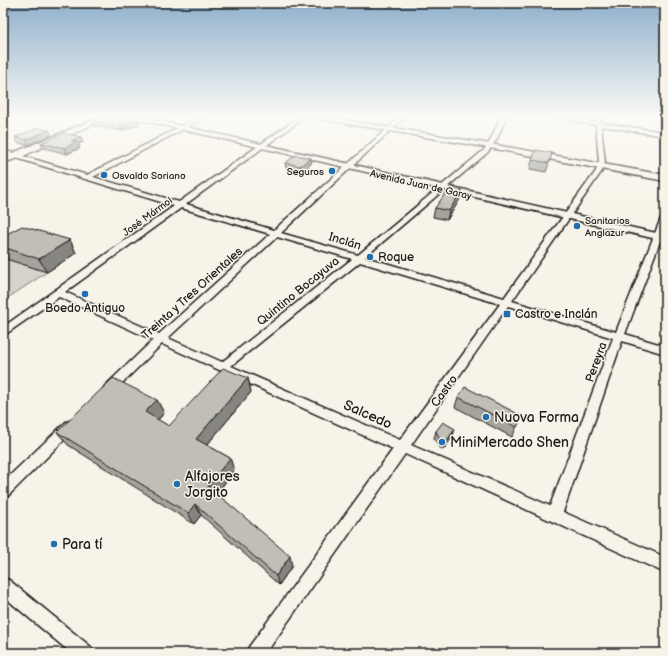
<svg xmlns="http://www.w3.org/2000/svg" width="668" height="656" viewBox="0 0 668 656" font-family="'Balsamiq Sans',sans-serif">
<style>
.green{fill:#d7d3cb;stroke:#7a7874}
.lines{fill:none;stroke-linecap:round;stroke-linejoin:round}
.minor-casing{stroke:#1c1c1c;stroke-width:3}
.secondary-casing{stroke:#1c1c1c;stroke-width:3}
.minor{fill:#f7f3e8;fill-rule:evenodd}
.secondary{fill:#f7f3e8;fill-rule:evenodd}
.wall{fill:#a5a39c;stroke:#1c1c1c}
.shaded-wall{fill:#86857f;stroke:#1c1c1c}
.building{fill:#c0beb5;stroke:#1c1c1c}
.poi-dot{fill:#1f6fb2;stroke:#f7f3e8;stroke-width:1.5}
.labels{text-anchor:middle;stroke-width:3;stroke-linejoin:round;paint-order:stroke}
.far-poi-label{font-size:10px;fill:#1c1c1c;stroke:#f7f3e8;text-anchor:start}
.far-street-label{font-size:10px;fill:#1c1c1c;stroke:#f7f3e8}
.street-label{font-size:12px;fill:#1c1c1c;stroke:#f7f3e8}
.poi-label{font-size:12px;fill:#1c1c1c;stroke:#f7f3e8;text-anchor:start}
.near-street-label{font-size:14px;fill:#1c1c1c;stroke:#f7f3e8}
.near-poi-label{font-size:14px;fill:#1c1c1c;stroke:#f7f3e8;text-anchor:start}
</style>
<rect width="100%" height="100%" fill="#f7f3e8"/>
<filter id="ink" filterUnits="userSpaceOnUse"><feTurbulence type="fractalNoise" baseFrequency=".025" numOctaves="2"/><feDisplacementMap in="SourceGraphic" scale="8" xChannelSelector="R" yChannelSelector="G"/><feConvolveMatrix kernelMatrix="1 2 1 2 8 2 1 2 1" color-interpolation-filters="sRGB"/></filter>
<g filter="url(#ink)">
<polygon class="green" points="3,258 47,272 3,301"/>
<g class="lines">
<defs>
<g id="minor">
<path d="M199,117H206L93,177L179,202L299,117H305L186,204L274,230L400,117H405L281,233L358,255L484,150L491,139L501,117H506L497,139L488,152L365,257L504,298L596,171L599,162L596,125L553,117H567L596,122V117H601V123L665,132V136L601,126L605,162L602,171L512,301L616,332L661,218L665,216V228L625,334L665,346V354L622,341L563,512L665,557V573L405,454L266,653H246L249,647L393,449L162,344L113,392L109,394L105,392L103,389L105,386L153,340L59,297L3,336V327L174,206L3,154V150L87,175ZM181,208L270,234L159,334L65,292ZM277,237L352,259L222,362L168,338ZM360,262L500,304L400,440L231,366ZM508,306L613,338L550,506L411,445Z"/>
<polygon points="70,421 74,422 76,426 74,430 8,496 3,498 3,482 66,422"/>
<polygon points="3,578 9,580 91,647 94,653 71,653 3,596"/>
</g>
<g id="secondary">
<polygon points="100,117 110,117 21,157 3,163 3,157"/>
<polygon points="128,117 142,117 665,235 665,241"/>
<polygon points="308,117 327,117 490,144 665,175 665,181 490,148"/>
</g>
</defs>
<use href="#minor" class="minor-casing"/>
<use href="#secondary" class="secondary-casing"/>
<use href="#minor" class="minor"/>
<use href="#secondary" class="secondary"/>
</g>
<g class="wall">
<polygon points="138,119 140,124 122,131 95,126 93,121"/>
<polygon points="49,130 51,135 28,145 18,143 15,137"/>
<polygon points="83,142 78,144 80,148 67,154 44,148 41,143"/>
<polygon points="552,153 546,172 530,169 532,160"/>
<polygon points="311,158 311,164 301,172 286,168 285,163"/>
<polygon points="460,199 447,220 433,217 435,208"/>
<polygon points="3,236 70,240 76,253 47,272 3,258"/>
<polygon points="248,378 251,392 207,445 230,458 234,470 217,493 292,566 279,585 201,515 194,524 68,445 57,432 157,400 164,413 158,420 169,426"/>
<polygon points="458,397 522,416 512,437 455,407"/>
<polygon points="436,431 453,436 443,450 438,446 434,438"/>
</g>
<g class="shaded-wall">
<polygon points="138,119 140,124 122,131 120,126"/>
<polygon points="49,130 51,135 28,145 26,140"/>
<polygon points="81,137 83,142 78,144 80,148 67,154 64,148 71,141"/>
<polygon points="311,158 311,164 301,172 300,166"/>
<polygon points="462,190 460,199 447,220 449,211"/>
<polygon points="70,240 76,253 47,272 39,259"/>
<polygon points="248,378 251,392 201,452 196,439"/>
<polygon points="157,400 164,413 152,426 145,412"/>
<polygon points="455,429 453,436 443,450 445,443"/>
<polygon points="230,458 234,470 214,498 208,486"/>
<polygon points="195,504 201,515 194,524 188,513"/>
<polygon points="290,556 292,566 279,585 276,576"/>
</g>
<g class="building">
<polygon points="102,117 131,117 138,119 120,126 93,121"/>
<polygon points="38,128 49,130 26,140 15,137"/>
<polygon points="64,133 81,137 71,141 77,142 64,148 41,143"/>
<polygon points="536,150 552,153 549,163 532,160"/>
<polygon points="296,155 311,158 300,166 285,163"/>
<polygon points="450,187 462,190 449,211 435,208"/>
<polygon points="22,226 70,240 39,259 3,247 3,236"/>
<polygon points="223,368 248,378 196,439 230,458 208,486 290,556 276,576 195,504 188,513 57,432 113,378 157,400 145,412 169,426"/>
<polygon points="465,387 522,416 517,427 458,397"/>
<polygon points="443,422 455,429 445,443 440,440 436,431"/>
</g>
</g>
<linearGradient id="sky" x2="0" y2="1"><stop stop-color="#90b0cc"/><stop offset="0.56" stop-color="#fbfaf5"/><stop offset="1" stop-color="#fbfaf5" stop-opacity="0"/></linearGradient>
<rect width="668" height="209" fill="url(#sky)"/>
<g class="poi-dot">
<circle cx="332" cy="171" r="4"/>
<circle cx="104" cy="175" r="4"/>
<circle cx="577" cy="226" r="4"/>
<circle cx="370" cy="257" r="4"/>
<circle cx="85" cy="294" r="4"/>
<rect x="503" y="310" width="8" height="8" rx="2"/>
<circle cx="486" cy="417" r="4"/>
<circle cx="442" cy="442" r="4"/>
<circle cx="177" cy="484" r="4"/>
<circle cx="54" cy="544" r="4"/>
</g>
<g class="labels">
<g class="far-poi-label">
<text x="324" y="175" text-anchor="end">Seguros</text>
<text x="112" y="179">Osvaldo Soriano</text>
<text x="585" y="224">Sanitarios<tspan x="585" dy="12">Anglazur</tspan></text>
</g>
<g class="far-street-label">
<text transform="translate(421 184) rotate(13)" y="4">Avenida Juan de Garay</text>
<text transform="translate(147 216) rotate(-36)" y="4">José Mármol</text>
</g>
<g class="street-label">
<text transform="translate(345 241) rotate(17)" y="4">Inclán</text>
<text transform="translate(298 291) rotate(-39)" y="4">Quintino Bocayuva</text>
<text transform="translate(192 293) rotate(-42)" y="4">Treinta y Tres Orientales</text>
<text transform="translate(596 362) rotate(-70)" y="4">Pereyra</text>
<text transform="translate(444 391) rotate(-54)" y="4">Castro</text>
</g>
<g class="poi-label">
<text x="378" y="261">Roque</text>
<text x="85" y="312" text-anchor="middle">Boedo Antiguo</text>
<text x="515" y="318">Castro e Inclán</text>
</g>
<g class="near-street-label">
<text transform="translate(368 414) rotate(24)" y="5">Salcedo</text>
</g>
<g class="near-poi-label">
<text x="494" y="422">Nuova Forma</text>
<text x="450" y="447">MiniMercado Shen</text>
<text x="185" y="481">Alfajores<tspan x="185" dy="16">Jorgito</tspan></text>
<text x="62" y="549">Para tí</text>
</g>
</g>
<rect width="668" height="656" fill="none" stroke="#f7f3e8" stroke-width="16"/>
<rect x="8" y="8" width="652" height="640" fill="none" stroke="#1c1c1c" stroke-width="1.5" filter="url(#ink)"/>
</svg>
